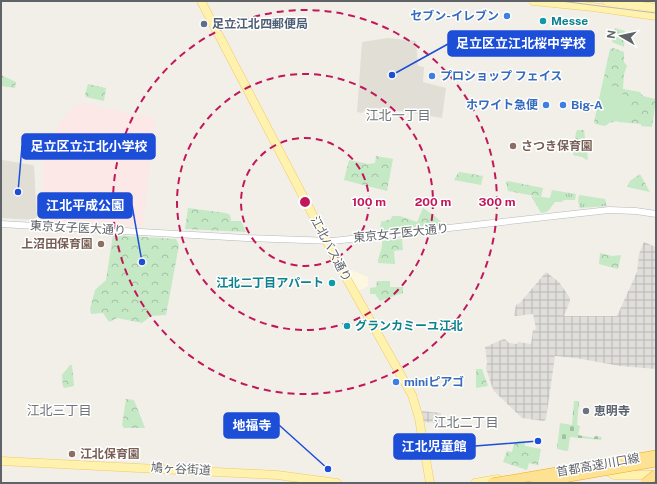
<svg xmlns="http://www.w3.org/2000/svg" width="657" height="484" viewBox="0 0 657 484" font-family="'Public Sans','Noto Sans JP',sans-serif">
<style>
.commercial{fill:#fef7e0}
.industrial{fill:url(#industrial-grid)}
.education{fill:#e1ded6}
.medical{fill:#fce8e6}
.grass{fill:url(#grass-tufts)}
.forest{fill:url(#forest-crowns)}
.cemetery{fill:url(#cemetery-stones)}
.garden{fill:#c5e8c5}
.lines{fill:none;stroke-linecap:round;stroke-linejoin:round}
.minor-casing{stroke:#b5b8bc;stroke-width:7}
.major-casing{stroke:#f2c960;stroke-width:9}
.minor{stroke:#fff;stroke-width:6}
.major{stroke:#fff2af;stroke-width:8}
.tram{stroke:#b6b7b8;stroke-width:1}
.highway-bridge-casing{stroke:#f9ab00;stroke-width:10;stroke-linecap:butt}
.highway-bridge{stroke:#fde293;stroke-width:9}
.ring{fill:none;stroke:#c2185b;stroke-width:2;stroke-dasharray:7 5}
.shop-dot{fill:#3f7fe0;stroke:#fff;stroke-width:1.5}
.culture-dot{fill:#0f9aa8;stroke:#fff;stroke-width:1.5}
.service-dot{fill:#5c6f8a;stroke:#fff;stroke-width:1.5}
.education-dot{fill:#8d6e63;stroke:#fff;stroke-width:1.5}
.worship-dot{fill:#6b7280;stroke:#fff;stroke-width:1.5}
.labels{text-anchor:middle;stroke-width:3;stroke-linejoin:round;paint-order:stroke}
.shop-label{font-size:12px;font-weight:bold;fill:#366cbe;stroke:#fff;text-anchor:start}
.culture-label{font-size:12px;font-weight:bold;fill:#0d838f;stroke:#fff;text-anchor:start}
.service-label{font-size:12px;font-weight:bold;fill:#4e5e75;stroke:#fff;text-anchor:start}
.education-label{font-size:12px;font-weight:bold;fill:#785e54;stroke:#fff;text-anchor:start}
.street-label{font-size:12px;fill:#5f6368;stroke:#fff}
.worship-label{font-size:12px;font-weight:bold;fill:#5b616d;stroke:#fff;text-anchor:start}
.neighbourhood-label{font-size:13px;fill:#70757a;stroke:#fff}
.centre{fill:#c2185b;stroke:#fff;stroke-width:2}
.ring-label{font-size:12px;text-anchor:middle;font-weight:bold;fill:#c2185b;stroke:#fff;stroke-width:3;stroke-linejoin:round;paint-order:stroke}
.leader{fill:none;stroke:#1d4ed8;stroke-width:1.5}
.callout-dot{fill:#1d4ed8;stroke:#fff;stroke-width:1.5}
.callout{fill:#1d4ed8;stroke:#1d4ed8;stroke-width:1.5}
.callout-label{font-size:13px;text-anchor:middle;font-weight:bold;fill:#fff}
</style>
<defs>
<pattern id="industrial-grid" width="8" height="8" patternUnits="userSpaceOnUse"><rect width="8" height="8" fill="#e0deda"/><path d="M0 4h8M4 0v8" fill="none" stroke="#b9b8b5"/></pattern>
<pattern id="grass-tufts" width="24" height="20" patternUnits="userSpaceOnUse"><rect width="24" height="20" fill="#c5e8c5"/><path d="M3 7l-1-3M5 7V3M7 7l1-3M15 17l-1-3M17 17v-4M19 17l1-3" fill="none" stroke="#a3c0a4"/></pattern>
<pattern id="forest-crowns" width="20" height="18" patternUnits="userSpaceOnUse"><rect width="20" height="18" fill="#c5e8c5"/><path d="M2 6a3 3 0 1 1 6 0M12 15a3 3 0 1 1 6 0" fill="none" stroke="#a3c0a4"/></pattern>
<pattern id="cemetery-stones" width="16" height="16" patternUnits="userSpaceOnUse"><rect width="16" height="16" fill="#c5e8c5"/><path d="M2 7V4a2 2 0 0 1 4 0v3zM10 15v-3a2 2 0 0 1 4 0v3z" fill="#a3c0a4"/></pattern>
</defs>
<rect width="100%" height="100%" fill="#f1efe8"/>
<polygon class="commercial" points="343,267 368,277 368,286 356,292"/>
<g class="industrial">
<polygon points="644,242 656,247 656,369 620,366 576,358 555,356 546,419 544,421 522,418 494,391 491,384 486,368 487,362 485,347 504,339 506,340 509,343 517,344 518,342 531,344 533,330 536,329 533,314 515,316 514,315 516,305 520,303 546,272 559,282 570,298 570,301 564,316 617,316 637,272 639,254"/>
<polygon points="422,411 441,413 441,423 423,422"/>
</g>
<g class="education">
<polygon points="388,38 416,41 418,66 424,67 423,82 446,88 442,118 382,108 377,109 367,108 362,113 357,112 362,42"/>
<polygon points="1,158 3,160 32,165 34,166 37,220 1,218"/>
</g>
<polygon class="medical" points="77,104 86,104 155,118 143,225 142,226 47,221 44,219 43,168 45,158 60,122"/>
<g class="grass">
<path d="M552,190L576,194L575,200H564L562,202H555C549,209 550,212 541,213L531,196L550,198Z"/>
<polygon points="579,195 605,199 607,206 580,208 578,201"/>
</g>
<g class="forest">
<polygon points="615,28 625,31 624,47 612,42"/>
<polygon points="613,48 624,52 624,62 627,66 624,74 623,89 640,92 643,96 656,99 652,127 641,126 641,124 619,122 617,121 609,123 605,126 595,124 594,122 610,49"/>
<polygon points="1,75 16,82 15,88 1,86"/>
<polygon points="88,84 106,88 104,101 86,97 85,95"/>
<polygon points="577,130 584,130 588,159 587,160 582,157 573,155 576,132"/>
<polygon points="376,156 393,159 387,191 344,180 349,160 368,164 375,163"/>
<polygon points="460,172 483,176 481,185 454,180 458,173"/>
<polygon points="640,174 650,192 627,187 630,181"/>
<polygon points="508,181 543,188 541,197 508,191 506,182"/>
<polygon points="188,208 226,213 230,215 231,221 241,221 246,232 185,229"/>
<polygon points="423,208 436,217 443,224 380,231 381,222 391,219 392,216 400,216 417,222"/>
<polygon points="113,235 176,239 179,245 166,315 151,316 142,323 117,318 109,322 103,313 91,314 90,309 95,290 106,280"/>
<path d="M402,239L403,250L394,251L395,264L378,263C378,255 383,249 382,241Z"/>
<polygon points="600,253 612,256 621,255 618,269 599,264"/>
<polygon points="377,281 390,281 390,287 403,287 403,293 380,301 375,294 370,294 370,288 376,287"/>
<polygon points="70,365 72,365 74,386 65,388 63,387 62,375"/>
<polygon points="476,369 482,369 488,386 476,388"/>
<polygon points="126,399 134,400 145,428 124,428 122,425"/>
<polygon points="518,441 525,442 525,446 541,449 538,465 529,463 527,470 503,462 507,451 512,452 514,444"/>
</g>
<g class="cemetery">
<polygon points="574,401 579,401 577,425 580,426 578,435 594,438 595,436 602,437 601,440 570,437 568,451 557,449 560,423 572,425"/>
<polygon points="411,450 414,451 412,460 405,459 395,454 396,451 406,452"/>
</g>
<path class="garden" d="M603,83C622,87 632,102 630,121H608L598,118L596,114Z"/>
<g class="lines">
<defs>
<polyline id="minor" points="1,224 246,238 333,241 609,210 636,211 656,214"/>
<g id="major">
<polyline points="201,1 339,265 412,395 419,418 430,483"/>
<polyline points="533,1 593,7 656,16"/>
<polyline points="607,1 656,8"/>
<polyline points="1,461 277,475 337,483"/>
<polyline points="607,467 609,472 614,475 656,475"/>
<polyline points="475,483 498,479"/>
</g>
</defs>
<use href="#minor" class="minor-casing"/>
<use href="#major" class="major-casing"/>
<use href="#minor" class="minor"/>
<use href="#major" class="major"/>
<polyline class="tram" points="560,1 656,13"/>
<defs>
<g id="highway-bridge">
<polyline points="492,483 656,455"/>
<polyline points="535,483 656,462"/>
<polyline points="645,483 656,474"/>
</g>
</defs>
<use href="#highway-bridge" class="highway-bridge-casing"/>
<use href="#highway-bridge" class="highway-bridge"/>
</g>
<g class="ring">
<circle cx="305" cy="202" r="64"/>
<circle cx="305" cy="202" r="128"/>
<circle cx="305" cy="202" r="192"/>
</g>
<g class="shop-dot">
<circle cx="507" cy="16" r="4"/>
<circle cx="432" cy="76" r="4"/>
<circle cx="546" cy="105" r="4"/>
<circle cx="563" cy="105" r="4"/>
<circle cx="396" cy="382" r="4"/>
</g>
<g class="culture-dot">
<circle cx="543" cy="21" r="4"/>
<circle cx="332" cy="283" r="4"/>
<circle cx="347" cy="326" r="4"/>
</g>
<circle class="service-dot" cx="204" cy="24" r="4"/>
<g class="education-dot">
<circle cx="513" cy="146" r="4"/>
<circle cx="101" cy="244" r="4"/>
<circle cx="72" cy="454" r="4"/>
</g>
<circle class="worship-dot" cx="586" cy="411" r="4"/>
<g class="labels">
<g class="shop-label">
<text x="499" y="20" text-anchor="end">セブン-イレブン</text>
<text x="440" y="80">プロショップ フェイス</text>
<text x="538" y="109" text-anchor="end">ホワイト急便</text>
<text x="571" y="109">Big-A</text>
<text x="404" y="386">miniピアゴ</text>
</g>
<g class="culture-label">
<text x="551" y="25">Messe</text>
<text x="324" y="287" text-anchor="end">江北二丁目アパート</text>
<text x="355" y="330">グランカミーユ江北</text>
</g>
<g class="service-label">
<text x="212" y="28">足立江北四郵便局</text>
</g>
<g class="education-label">
<text x="521" y="150">さつき保育園</text>
<text x="93" y="248" text-anchor="end">上沼田保育園</text>
<text x="80" y="458">江北保育園</text>
</g>
<g class="street-label">
<text transform="translate(78 228) rotate(3)" y="4">東京女子医大通り</text>
<text transform="translate(401 233) rotate(-6)" y="4">東京女子医大通り</text>
<text transform="translate(331 249) rotate(62)" y="4">江北バス通り</text>
<text transform="translate(598 465) rotate(-10)" y="4">首都高速川口線</text>
<text transform="translate(181 469) rotate(3)" y="4">鳩ヶ谷街道</text>
</g>
<g class="worship-label">
<text x="594" y="415">恵明寺</text>
</g>
<g class="neighbourhood-label">
<text x="398" y="120">江北一丁目</text>
<text x="59" y="415">江北三丁目</text>
<text x="466" y="427">江北二丁目</text>
</g>
</g>
<circle cx="305" cy="202" r="6" class="centre"/>
<g class="ring-label">
<text x="369" y="206">100 m</text>
<text x="433" y="206">200 m</text>
<text x="497" y="206">300 m</text>
</g>
<path class="leader" d="M392 75L448 44M18 192L22 146M142 262L132 205M328 469L279 425M538 441L475 446"/>
<g class="callout-dot">
<circle cx="392" cy="75" r="4"/>
<circle cx="18" cy="192" r="4"/>
<circle cx="142" cy="262" r="4"/>
<circle cx="328" cy="469" r="4"/>
<circle cx="538" cy="441" r="4"/>
</g>
<g class="callout">
<rect x="448" y="31" width="146" height="25" rx="4"/>
<rect x="22" y="134" width="133" height="25" rx="4"/>
<rect x="38" y="193" width="94" height="25" rx="4"/>
<rect x="224" y="413" width="55" height="25" rx="4"/>
<rect x="394" y="434" width="81" height="25" rx="4"/>
</g>
<g class="callout-label">
<text x="521" y="48">足立区立江北桜中学校</text>
<text x="89" y="151">足立区立江北小学校</text>
<text x="85" y="210">江北平成公園</text>
<text x="252" y="430">地福寺</text>
<text x="434" y="451">江北児童館</text>
</g>
<rect width="657" height="484" fill="none" stroke="#5f6368" stroke-width="4"/>
<g transform="translate(621 36) rotate(279)" stroke="#ffffff" stroke-width="3" paint-order="stroke">
<path d="M0-3L7 15L0 10L-7 15Z" fill="#5f6368"/>
<text y="-6" font-size="11" font-weight="bold" text-anchor="middle" fill="#5f6368">N</text>
</g>
</svg>
